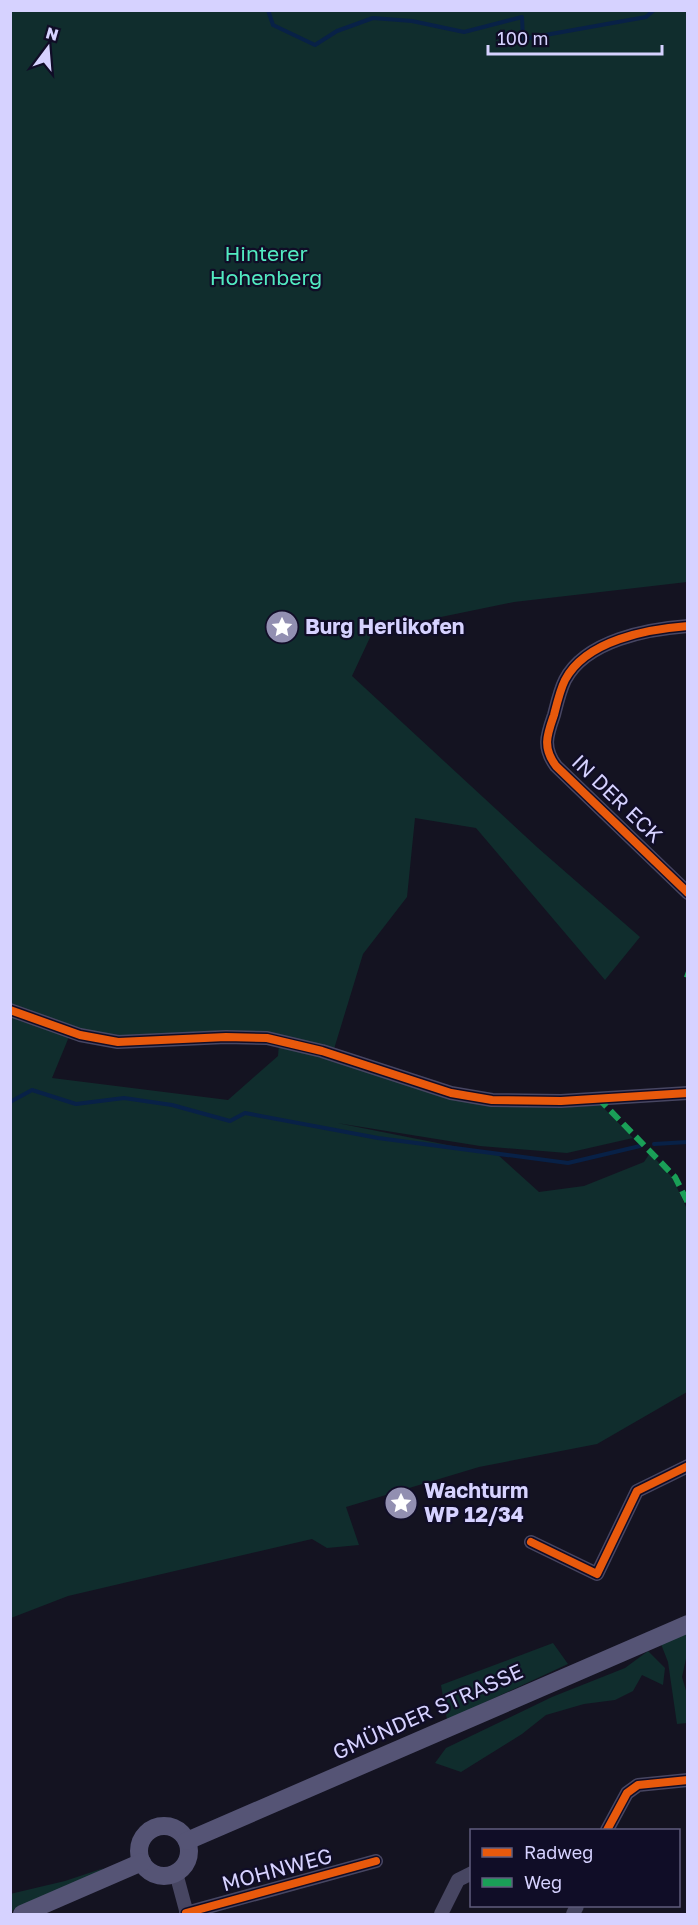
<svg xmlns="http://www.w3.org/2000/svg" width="698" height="1925" viewBox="0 0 698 1925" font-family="'Golos Text',sans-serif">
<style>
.green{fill:#102d2d}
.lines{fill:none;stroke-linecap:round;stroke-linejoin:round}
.stream{stroke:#082147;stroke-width:4}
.minor{stroke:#474662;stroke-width:14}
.secondary{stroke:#555475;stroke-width:18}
.quiet{stroke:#1a9f57;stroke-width:6;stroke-dasharray:12 6;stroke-linecap:butt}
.cycleway-casing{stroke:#100d27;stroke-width:11}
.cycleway{stroke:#e8590c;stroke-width:8}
.labels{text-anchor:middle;stroke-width:4.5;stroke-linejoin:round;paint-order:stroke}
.park-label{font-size:21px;fill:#52ebc1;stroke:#100d27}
.poi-label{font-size:21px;font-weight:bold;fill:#d6d2ff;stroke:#100d27;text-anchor:start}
.street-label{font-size:21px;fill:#d6d2ff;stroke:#100d27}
</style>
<rect width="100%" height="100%" fill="#141321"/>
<g class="green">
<polygon points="11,11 687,11 687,582 514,602 373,631 352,676 538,848 640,937 605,980 476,828 415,818 407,897 363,954 334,1049 292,1039 137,1037 101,1033 73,1027 52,1078 228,1100 278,1056 279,1044 446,1093 597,1101 633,1138 567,1153 480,1146 337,1123 498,1155 539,1192 584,1186 644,1162 650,1153 672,1177 687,1209 687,1392 597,1444 479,1467 346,1507 359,1545 327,1548 312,1539 68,1596 11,1618"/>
<polygon points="687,1633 687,1654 682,1677 687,1694 687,1723 677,1724 668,1662 661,1644"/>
<polygon points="553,1643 568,1664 447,1720 441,1685"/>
<polygon points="648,1651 665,1668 663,1685 642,1675 633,1691 615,1700 584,1704 546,1715 522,1734 461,1772 435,1763 446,1748 552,1697 625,1668"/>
<polygon points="104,1868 82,1881 11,1911 10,1894 65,1881"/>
</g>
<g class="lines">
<g class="stream">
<polyline points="268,10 273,25 315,45 337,31 373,18 412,21 464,32 522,17 523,39 646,17 654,10"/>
<polyline points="10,1102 32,1090 76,1104 124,1098 172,1105 230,1121 245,1113 378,1138 568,1163 640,1146"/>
<polyline points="654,1144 688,1142"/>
</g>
<g class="minor">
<path d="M688,626C648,629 586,640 565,680C560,690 557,703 554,715C547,735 542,747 556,766L688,893"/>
<polyline points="10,1010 80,1035 118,1042 226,1037 267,1038 322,1051 451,1093 492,1100 561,1101 688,1093"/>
<polyline points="531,1542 597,1574 637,1491 688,1466"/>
<polyline points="607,1830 627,1793 638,1785 688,1780"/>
<polyline points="176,1873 187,1914"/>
<polyline points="186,1913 376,1861"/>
<polyline points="441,1914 458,1880 472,1873"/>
<polyline points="573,1914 577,1906"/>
</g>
<g class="secondary">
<circle cx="164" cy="1851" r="25"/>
<polyline points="187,1841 688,1624"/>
<polyline points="22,1914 142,1862"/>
</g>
<g class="quiet">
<polyline points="685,974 688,975"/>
<polyline points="598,1098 675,1177 688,1203"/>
</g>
<defs>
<g id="cycleway">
<path d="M688,626C648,629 586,640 565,680C560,690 557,703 554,715C547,735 542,747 556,766L688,893"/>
<polyline points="10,1010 80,1035 118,1042 226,1037 267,1038 322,1051 451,1093 492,1100 561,1101 688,1093"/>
<polyline points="531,1542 597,1574 637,1491 688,1466"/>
<polyline points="607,1830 627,1793 638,1785 688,1780"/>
<polyline points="186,1913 376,1861"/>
</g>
</defs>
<use href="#cycleway" class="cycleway-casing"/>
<use href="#cycleway" class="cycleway"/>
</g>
<defs>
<symbol id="sight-disc" viewBox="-11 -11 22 22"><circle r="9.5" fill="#928fb1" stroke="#100d27"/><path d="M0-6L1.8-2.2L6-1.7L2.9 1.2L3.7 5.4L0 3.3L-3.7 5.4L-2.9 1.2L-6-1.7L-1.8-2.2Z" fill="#fff"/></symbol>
</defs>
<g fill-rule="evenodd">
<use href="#sight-disc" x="263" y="608" width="38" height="38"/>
<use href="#sight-disc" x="382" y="1484" width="38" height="38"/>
</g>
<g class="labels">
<g class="park-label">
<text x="266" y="261">Hinterer<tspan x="266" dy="24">Hohenberg</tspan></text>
</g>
<g class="poi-label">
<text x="305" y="634">Burg Herlikofen</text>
<text x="424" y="1498">Wachturm<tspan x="424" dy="24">WP 12/34</tspan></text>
</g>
<g class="street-label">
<text transform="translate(617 799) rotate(44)" y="7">IN DER ECK</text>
<text transform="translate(428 1712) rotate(-24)" y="7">GMÜNDER STRASSE</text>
<text transform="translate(277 1870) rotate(-15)" y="7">MOHNWEG</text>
</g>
</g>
<rect width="698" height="1925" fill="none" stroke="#d6d2ff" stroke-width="24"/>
<rect x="470" y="1829" width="210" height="78" fill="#100d27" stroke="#5f5c7d" stroke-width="1.5"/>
<rect x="482" y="1848" width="30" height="9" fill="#e8590c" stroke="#5f5c7d" stroke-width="1.5"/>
<text x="524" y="1859" font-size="18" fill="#d6d2ff">Radweg</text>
<rect x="482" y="1878" width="30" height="9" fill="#1a9f57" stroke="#5f5c7d" stroke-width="1.5"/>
<text x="524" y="1889" font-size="18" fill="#d6d2ff">Weg</text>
<g transform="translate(48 48) rotate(16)" stroke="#100d27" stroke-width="4.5" paint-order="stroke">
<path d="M0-4.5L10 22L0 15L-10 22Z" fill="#d6d2ff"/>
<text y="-9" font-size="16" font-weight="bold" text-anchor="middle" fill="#d6d2ff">N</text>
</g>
<path d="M488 45v9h174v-9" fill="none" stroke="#d6d2ff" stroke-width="3"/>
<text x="497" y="45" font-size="18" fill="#d6d2ff" stroke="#100d27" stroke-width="4.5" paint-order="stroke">100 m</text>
</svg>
